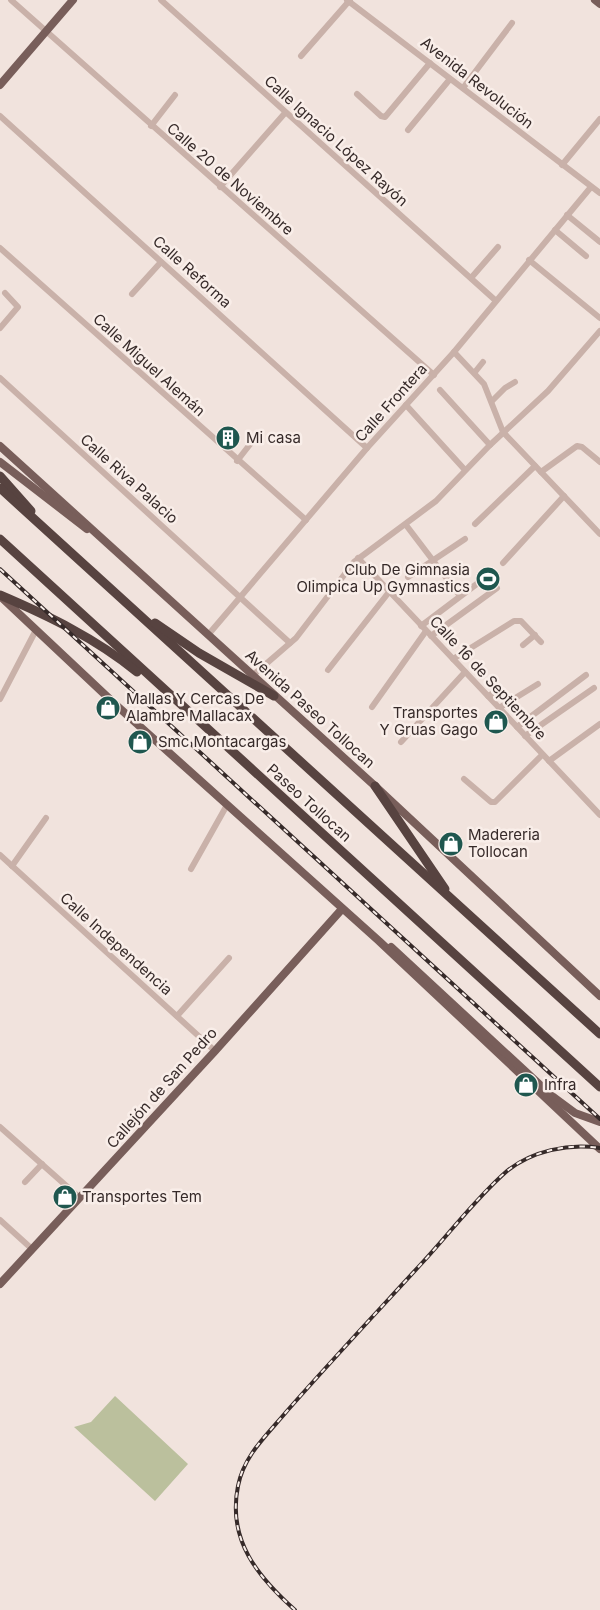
<svg xmlns="http://www.w3.org/2000/svg" width="600" height="1610" viewBox="0 0 600 1610" font-family="Inter,sans-serif">
<style>
.green{fill:#bbc09d}
.lines{fill:none;stroke-linecap:round;stroke-linejoin:round}
.minor{stroke:#c9b1a9;stroke-width:6}
.major{stroke:#785e5a;stroke-width:8}
.highway{stroke:#574340;stroke-width:9}
.rail-casing{stroke:#362a29;stroke-width:4}
.rail{stroke:#f9eee9;stroke-width:2;stroke-dasharray:5.5;stroke-linecap:butt}
.labels{text-anchor:middle;stroke-width:5;stroke-linejoin:round;paint-order:stroke}
.street-label{font-size:15px;fill:#362a29;stroke:#f9eee9}
.poi-label{font-size:15px;fill:#362a29;stroke:#f9eee9;text-anchor:start}
</style>
<rect width="100%" height="100%" fill="#f1e3dd"/>
<polygon class="green" points="115,1396 188,1464 155,1501 74,1427 91,1422"/>
<g class="lines">
<g class="minor">
<polyline points="11,0 434,375"/>
<polyline points="161,0 495,300"/>
<polyline points="347,0 600,193"/>
<polyline points="301,56 350,0"/>
<polyline points="463,88 512,23"/>
<polyline points="357,94 381,116 385,117 430,63"/>
<polyline points="0,116 367,448"/>
<polyline points="151,126 175,95"/>
<polyline points="408,130 450,79"/>
<polyline points="562,165 600,119"/>
<polyline points="220,187 285,113"/>
<polyline points="567,215 600,242"/>
<polyline points="555,230 586,256"/>
<polyline points="0,248 306,520"/>
<polyline points="529,260 600,318"/>
<polyline points="471,278 498,247"/>
<polyline points="132,294 161,262"/>
<polyline points="0,328 18,307 5,293"/>
<polyline points="454,352 484,384 503,432 600,534"/>
<polyline points="475,372 483,362"/>
<polyline points="0,378 290,643"/>
<polyline points="440,390 490,445"/>
<polyline points="492,401 505,388 515,382"/>
<polyline points="406,405 465,470"/>
<polyline points="237,461 258,434"/>
<polyline points="541,472 577,446 582,447 600,462"/>
<polyline points="475,524 535,466"/>
<polyline points="406,525 460,596"/>
<polyline points="358,558 600,815"/>
<polyline points="503,563 564,496"/>
<polyline points="408,577 465,539"/>
<polyline points="421,626 490,574"/>
<polyline points="208,635 367,448 454,352 591,187"/>
<polyline points="431,636 497,588"/>
<polyline points="523,645 535,635"/>
<polyline points="453,659 514,621 521,621 541,642"/>
<polyline points="328,670 389,592"/>
<polyline points="252,676 296,638 354,562 436,501 490,445 548,391 600,331"/>
<polyline points="488,696 500,689"/>
<polyline points="0,699 36,630"/>
<polyline points="372,707 426,631"/>
<polyline points="499,708 538,684"/>
<polyline points="517,727 586,675"/>
<polyline points="525,736 594,688"/>
<polyline points="401,742 465,672"/>
<polyline points="549,761 600,724"/>
<polyline points="464,779 491,802 495,802 542,755"/>
<polyline points="0,855 215,1051"/>
<polyline points="12,866 46,818"/>
<polyline points="191,869 227,805"/>
<polyline points="177,1016 229,958"/>
<polyline points="0,1127 80,1198"/>
<polyline points="25,1182 42,1164"/>
<polyline points="0,1220 32,1249"/>
</g>
<g class="major">
<polyline points="595,0 600,4"/>
<polyline points="0,85 73,0"/>
<polyline points="0,446 375,786 600,996"/>
<polyline points="0,462 87,529"/>
<polyline points="0,596 116,705 379,941 600,1149"/>
<polyline points="391,947 552,1096 575,1113 600,1122"/>
<polyline points="0,1284 215,1051 342,909"/>
</g>
<g class="highway">
<polyline points="0,476 31,511"/>
<polyline points="0,488 600,1034"/>
<polyline points="0,539 600,1087"/>
<path d="M0,595C49,616 95,638 137,672"/>
<polyline points="155,623 199,653 274,696"/>
<polyline points="375,786 445,889"/>
</g>
<defs>
<g id="rail">
<polyline points="0,569 600,1119"/>
<path d="M295,1610C258,1577 227,1540 238,1486C244,1455 267,1435 287,1411C331,1361 377,1312 422,1263C450,1233 476,1198 507,1171C532,1151 568,1143 600,1148"/>
</g>
</defs>
<use href="#rail" class="rail-casing"/>
<use href="#rail" class="rail"/>
</g>
<defs>
<symbol id="building-disc" viewBox="-11 -11 22 22"><circle r="9.5" fill="#1f574f" stroke="#f9eee9"/><path d="M-4-6H4V6H1V3H-1V6H-4ZM-2.5-4.3h1.7v1.8h-1.7ZM.8-4.3h1.7v1.8H.8ZM-2.5-1h1.7V.8h-1.7ZM.8-1h1.7V.8H.8Z" fill="#fff"/></symbol>
<symbol id="stadium-disc" viewBox="-11 -11 22 22"><circle r="9.5" fill="#1f574f" stroke="#f9eee9"/><path d="M0-5a6.5 5 0 1 0 0 10a6.5 5 0 1 0 0-10ZM-3.5-1.8h7v3.6h-7Z" fill="#fff"/></symbol>
<symbol id="shop-disc" viewBox="-11 -11 22 22"><circle r="9.5" fill="#1f574f" stroke="#f9eee9"/><path d="M-5-2.5h2.3a2.7 3.5 0 0 1 5.4 0H5L5.5 6h-11ZM-1.5-2.5h3a1.5 2.3 0 0 0-3 0Z" fill="#fff"/></symbol>
</defs>
<g fill-rule="evenodd">
<use href="#building-disc" x="214" y="424" width="28" height="28"/>
<use href="#stadium-disc" x="474" y="565" width="28" height="28"/>
<use href="#shop-disc" x="94" y="694" width="28" height="28"/>
<use href="#shop-disc" x="482" y="708" width="28" height="28"/>
<use href="#shop-disc" x="126" y="728" width="28" height="28"/>
<use href="#shop-disc" x="437" y="830" width="28" height="28"/>
<use href="#shop-disc" x="512" y="1071" width="28" height="28"/>
<use href="#shop-disc" x="51" y="1183" width="28" height="28"/>
</g>
<g class="labels">
<g class="street-label">
<text transform="translate(477 83) rotate(38)" y="5">Avenida Revolución</text>
<text transform="translate(336 141) rotate(42)" y="5">Calle Ignacio López Rayón</text>
<text transform="translate(230 179) rotate(41)" y="5">Calle 20 de Noviembre</text>
<text transform="translate(192 272) rotate(42)" y="5">Calle Reforma</text>
<text transform="translate(149 365) rotate(42)" y="5">Calle Miguel Alemán</text>
<text transform="translate(391 403) rotate(-48)" y="5">Calle Frontera</text>
<text transform="translate(129 479) rotate(42)" y="5">Calle Riva Palacio</text>
<text transform="translate(488 678) rotate(47)" y="5">Calle 16 de Septiembre</text>
<text transform="translate(310 709) rotate(42)" y="5">Avenida Paseo Tollocan</text>
<text transform="translate(309 803) rotate(42)" y="5">Paseo Tollocan</text>
<text transform="translate(116 944) rotate(42)" y="5">Calle Independencia</text>
<text transform="translate(162 1088) rotate(-48)" y="5">Callejón de San Pedro</text>
</g>
<g class="poi-label">
<text x="246" y="443">Mi casa</text>
<text x="470" y="575" text-anchor="end">Club De Gimnasia<tspan x="470" dy="17">Olimpica Up Gymnastics</tspan></text>
<text x="126" y="704">Mallas Y Cercas De<tspan x="126" dy="17">Alambre Mallacax</tspan></text>
<text x="478" y="718" text-anchor="end">Transportes<tspan x="478" dy="17">Y Gruas Gago</tspan></text>
<text x="158" y="747">Smc Montacargas</text>
<text x="468" y="840">Madereria<tspan x="468" dy="17">Tollocan</tspan></text>
<text x="544" y="1090">Infra</text>
<text x="82" y="1202">Transportes Tem</text>
</g>
</g>
</svg>
